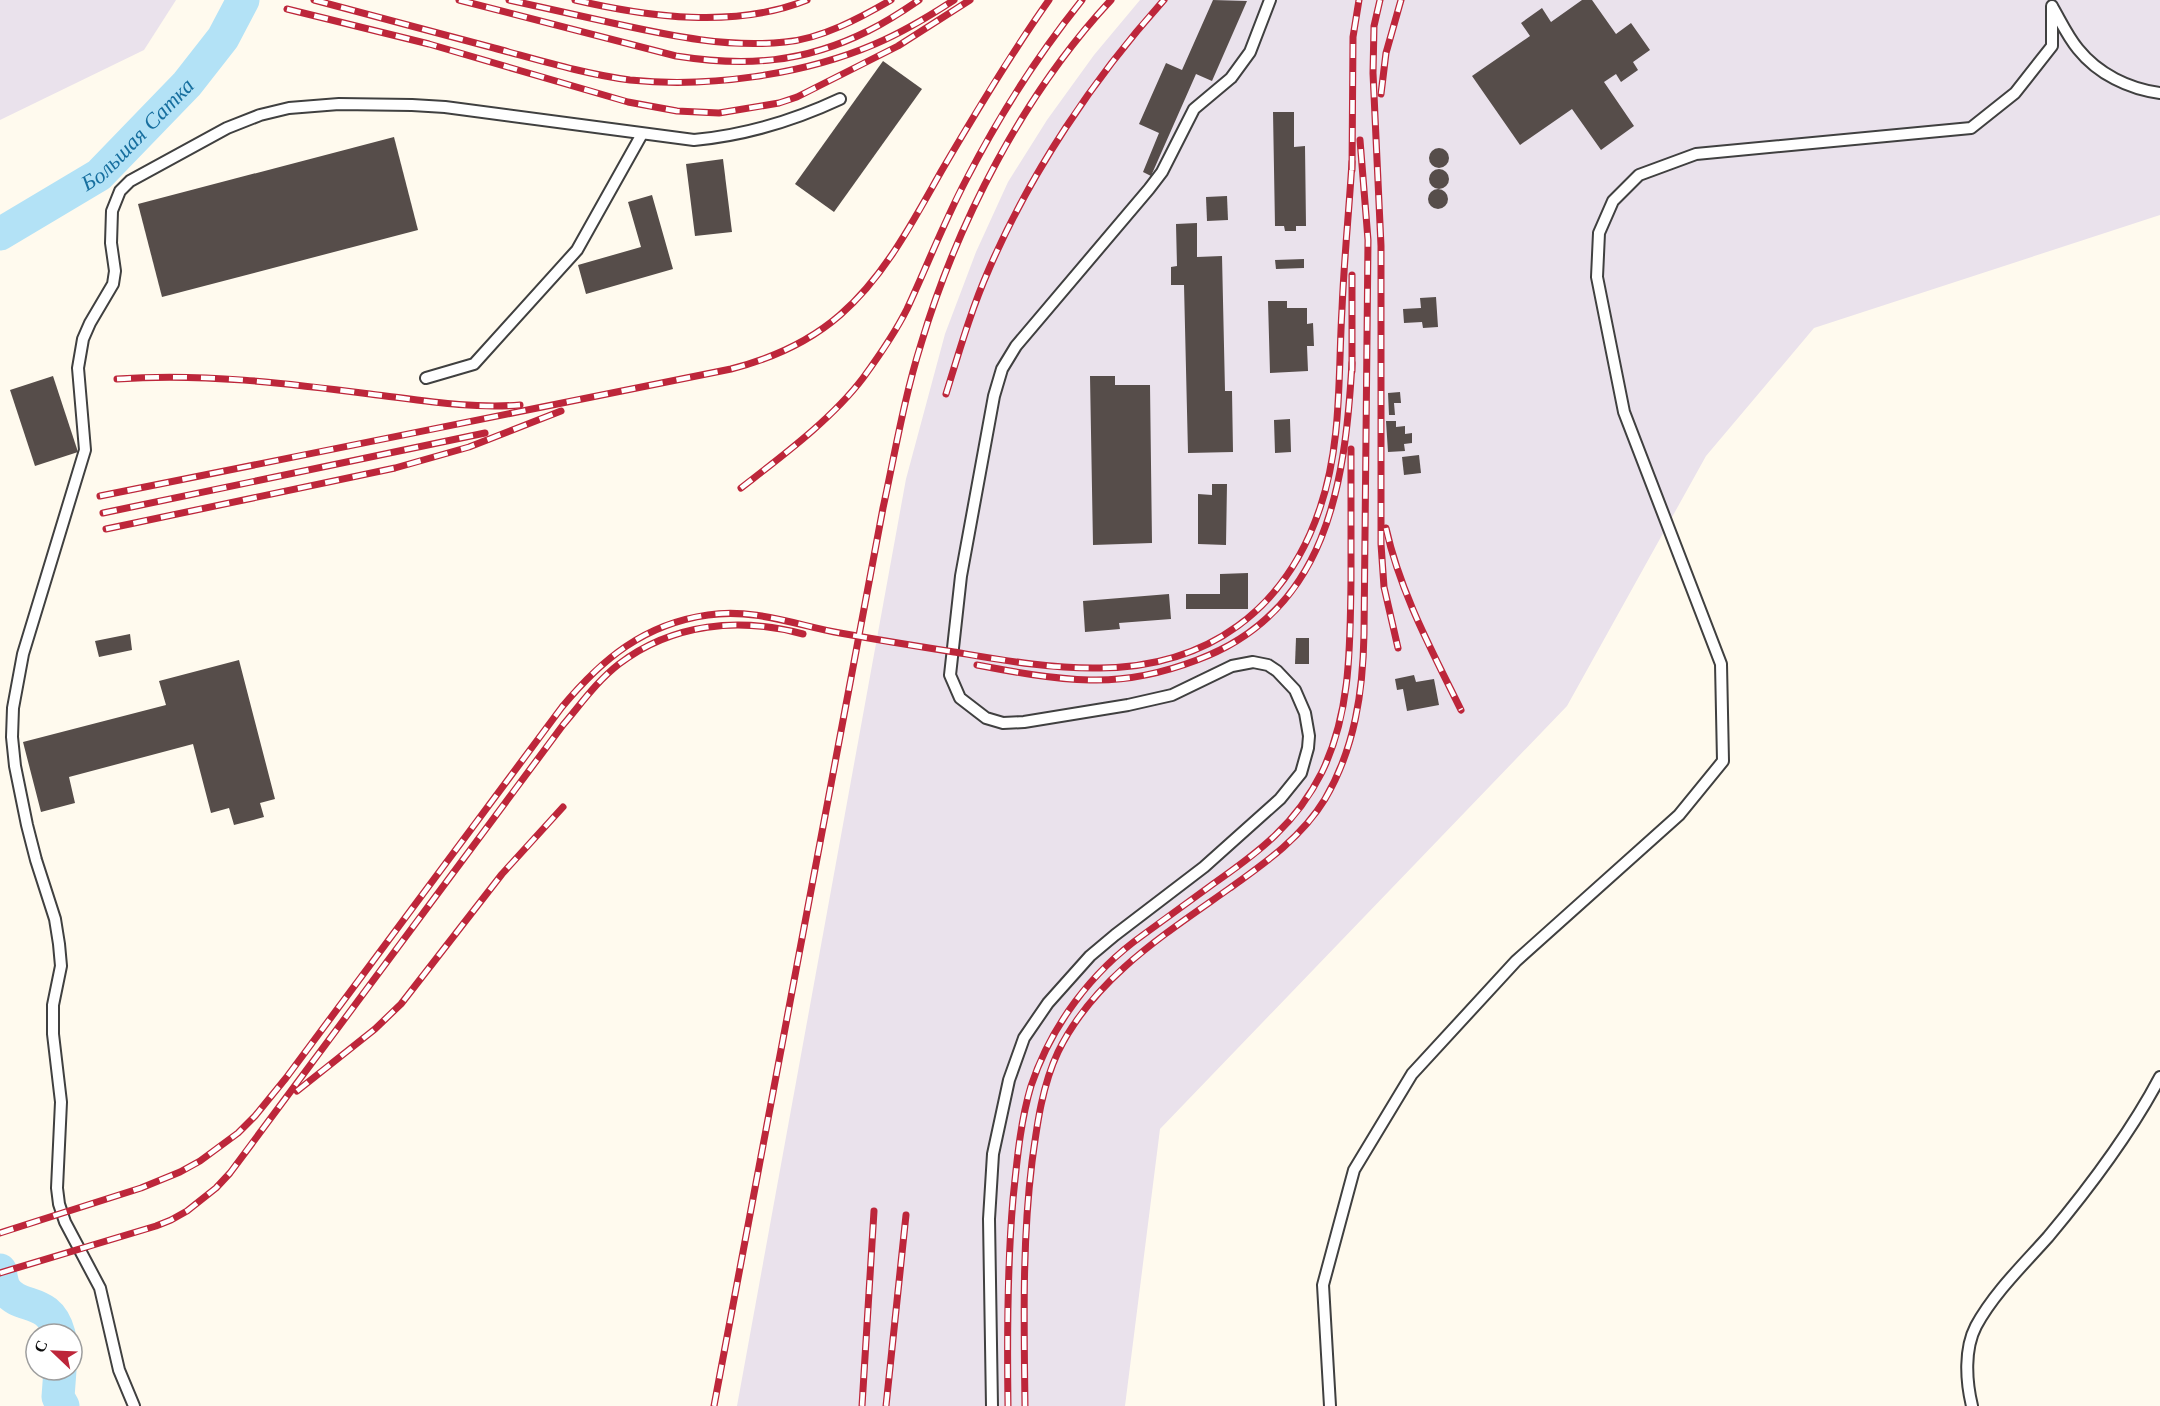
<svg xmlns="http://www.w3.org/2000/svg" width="2160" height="1406" viewBox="0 0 2160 1406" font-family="'Libre Baskerville',serif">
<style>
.industrial{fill:#eae2ec}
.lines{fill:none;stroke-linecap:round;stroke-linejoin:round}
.river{stroke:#b3e2f6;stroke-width:33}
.building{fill:#564d4a}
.lane-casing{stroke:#404040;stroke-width:14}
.lane{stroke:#fff;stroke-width:10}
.rail-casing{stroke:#bd263a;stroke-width:7}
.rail{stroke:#fff;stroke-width:4.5;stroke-dasharray:14;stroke-linecap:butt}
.labels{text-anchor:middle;stroke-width:6;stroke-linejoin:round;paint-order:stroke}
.water-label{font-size:22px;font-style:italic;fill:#176f9f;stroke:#fff}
</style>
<rect width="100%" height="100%" fill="#fffaee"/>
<g class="industrial">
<polygon points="0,0 176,0 144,50 0,120"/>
<polygon points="1140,0 2160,0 2160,215 1814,328 1706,456 1567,706 1160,1129 1125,1406 737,1406 906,479 945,334 976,252 1008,182 1047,120 1094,55"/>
</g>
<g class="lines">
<g class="river">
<path id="s1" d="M0,234L99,175L187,84L223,38L243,0"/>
<path d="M0,1270C1,1275 2,1284 5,1289C20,1311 49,1296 59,1334"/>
<polyline points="60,1370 58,1397 63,1406"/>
</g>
</g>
<g class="building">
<polygon points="1213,0 1247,1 1212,81 1196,74 1151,176 1143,172 1159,133 1139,124 1166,63 1182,70"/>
<polygon points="1582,0 1592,0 1616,34 1631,23 1650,50 1633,62 1638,70 1621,82 1616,74 1604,82 1634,126 1601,150 1572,109 1520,145 1472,76 1530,36 1521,23 1542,8 1551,22"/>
<polygon points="883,61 922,89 834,212 795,184"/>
<polygon points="1273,112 1294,112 1294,147 1305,146 1306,226 1296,226 1296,231 1285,231 1284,226 1275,226"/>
<polygon points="394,137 418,230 162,297 138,204"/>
<circle cx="1439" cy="158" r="10"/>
<polygon points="723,159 732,232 695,236 686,164"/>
<circle cx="1439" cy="179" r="10"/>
<circle cx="1438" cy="199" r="10"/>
<polygon points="652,195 673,269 586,294 578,265 641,247 628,202"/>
<polygon points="1227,196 1228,220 1207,221 1206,197"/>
<polygon points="1197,223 1197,257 1222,256 1225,391 1232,391 1233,452 1188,453 1184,285 1171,285 1171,267 1177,266 1176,224"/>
<polygon points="1304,259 1304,268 1276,269 1275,260"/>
<polygon points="1436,297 1438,327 1423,328 1422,322 1404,323 1403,309 1421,308 1420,298"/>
<polygon points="1268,301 1287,301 1287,308 1307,308 1307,324 1313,323 1314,346 1307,346 1308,371 1270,373"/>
<polygon points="53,376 78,452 35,466 10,390"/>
<polygon points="1090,376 1115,376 1115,385 1150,385 1152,543 1093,545"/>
<polygon points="1400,392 1401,403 1394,403 1395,415 1389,415 1388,393"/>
<polygon points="1290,419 1291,452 1275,453 1274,420"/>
<polygon points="1386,421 1396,421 1396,427 1405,426 1405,434 1412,433 1412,443 1404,444 1405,451 1388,452"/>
<polygon points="1419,455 1421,473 1404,475 1402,457"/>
<polygon points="1212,484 1227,484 1226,545 1198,544 1198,494 1212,495"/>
<polygon points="1248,573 1248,609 1186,609 1186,594 1220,594 1220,574"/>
<polygon points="1169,594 1171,619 1119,623 1120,629 1085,632 1083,601"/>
<polygon points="130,634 132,650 99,657 95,641"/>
<polygon points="1296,638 1309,638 1309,664 1295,664"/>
<polygon points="239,660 275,799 260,803 264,817 234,825 229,808 211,813 193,744 69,777 75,803 41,812 23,742 166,705 159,681"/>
<polygon points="1414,675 1416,682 1434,679 1439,705 1407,711 1403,689 1397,690 1395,679"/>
</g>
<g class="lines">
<defs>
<g id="lane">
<path d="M2053,8C2061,22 2068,37 2078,49C2098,74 2129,89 2160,93"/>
<polyline points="426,378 474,364 577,250 642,134"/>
<path d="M134,1406L119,1370L100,1288L65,1222L59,1204L57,1188L61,1102L53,1034V1005L61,966L59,944L55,919L36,860L27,825L15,766L12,737L13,708L23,654L85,450L78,368L83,339L90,323L113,284L115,271L111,243L112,211L120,191L130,181L227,128L260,115L289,108L339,104L412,105L445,107L694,140C747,135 793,121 840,99"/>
<polyline points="992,1406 989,1219 993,1154 1009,1080 1024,1038 1048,1003 1090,956 1115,935 1204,867 1280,799 1301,773 1308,748 1309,736 1305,713 1295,690 1277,671 1268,665 1253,662 1232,666 1172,695 1128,705 1024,722 1003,723 986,718 960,698 950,675 961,576 994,396 1002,369 1016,346 1149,189 1162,172 1194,109 1231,78 1250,52 1270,0"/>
<polyline points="1330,1406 1323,1285 1354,1170 1412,1074 1516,961 1679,815 1723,761 1721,664 1624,412 1597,277 1599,233 1613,201 1639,175 1696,154 1971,128 2015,93 2052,46 2052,6"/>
<path d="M1972,1406C1966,1381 1964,1349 1976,1326C1994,1293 2023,1265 2048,1237C2089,1188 2130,1134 2160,1077"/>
</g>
</defs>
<use href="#lane" class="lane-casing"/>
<use href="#lane" class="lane"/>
<defs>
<g id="rail">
<path d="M314,0C374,16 434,32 494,48C539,60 584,74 630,80C708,88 803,75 875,44C903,32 928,17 954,0"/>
<path d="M459,0L676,56C746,67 804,63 868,31C886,22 903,11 919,0"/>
<path d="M509,0C545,8 581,16 617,24C672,36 728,48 785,42C821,39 860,18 891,0"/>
<path d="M575,0C648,17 735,29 807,0"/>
<polyline points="1380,0 1374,26 1373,73 1381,246 1381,544 1384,587 1398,648"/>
<polyline points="287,9 429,44 628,102 677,111 719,113 779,103 797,97 898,46 970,0"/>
<polyline points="1381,94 1386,53 1401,0"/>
<polyline points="1352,170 1353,37 1359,0"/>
<polyline points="1352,371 1352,275"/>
<path d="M117,379C202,373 286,383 370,394C420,400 470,409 520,405"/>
<path d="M946,394C959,352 971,310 989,269C1031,172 1093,79 1164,0"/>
<path d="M741,488C782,456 832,419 863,378C879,356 895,333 907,309C927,266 944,222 966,180C999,116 1037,56 1082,0"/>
<path d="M100,496L731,369C770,359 809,342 840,315C885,276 913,221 942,170C976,112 1010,55 1049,0"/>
<polyline points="103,513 485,433"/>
<path d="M1386,528C1400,592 1432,651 1461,710"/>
<polyline points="106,529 395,468 469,447 561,411"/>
<path d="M977,665C1014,672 1052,679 1090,680C1126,681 1163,673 1197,660C1327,612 1345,485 1352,363"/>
<polyline points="297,1091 375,1029 401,1004 502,874 563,807"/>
<path d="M0,1233L141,1188L180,1172L200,1161L238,1133L255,1116L286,1078L562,707C602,659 644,624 708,615C754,608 796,625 840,633C878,640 916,646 954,652C1002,660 1051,669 1100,668C1208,667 1286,610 1320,508C1342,443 1338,376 1342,309C1344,260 1349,211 1352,162"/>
<path d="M0,1273L156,1226L171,1220L187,1211L216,1188L230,1173L563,725C581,704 597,681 619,664C673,623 739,617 803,634"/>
<path d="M714,1406L883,508C895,453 904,398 921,344C957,223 1024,93 1111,0"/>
<polyline points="862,1406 874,1211"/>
<polyline points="886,1406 906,1215"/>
<path d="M1008,1406C1007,1337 1007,1268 1013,1199C1017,1161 1020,1123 1031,1086C1051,1026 1091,972 1143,935C1166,918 1190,901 1213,884C1259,852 1296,824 1322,772C1351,712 1350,646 1351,580C1351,537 1351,493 1351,449"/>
<path d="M1025,1406C1024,1324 1022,1243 1032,1162C1037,1125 1042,1086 1058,1052C1094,978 1165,934 1230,888C1265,863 1302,837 1325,799C1355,748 1363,691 1364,634L1368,240L1360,140"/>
</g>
</defs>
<use href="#rail" class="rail-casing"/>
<use href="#rail" class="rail"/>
</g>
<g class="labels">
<g class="water-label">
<text dy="8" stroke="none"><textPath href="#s1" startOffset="171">Большая Сатка</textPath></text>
</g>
</g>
<g transform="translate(54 1352) rotate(293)"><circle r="28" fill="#ffffff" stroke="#9e9e9e" stroke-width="1.5"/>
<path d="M0-4.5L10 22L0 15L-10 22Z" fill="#bd263a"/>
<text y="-9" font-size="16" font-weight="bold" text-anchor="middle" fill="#0d0d0d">С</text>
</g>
</svg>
